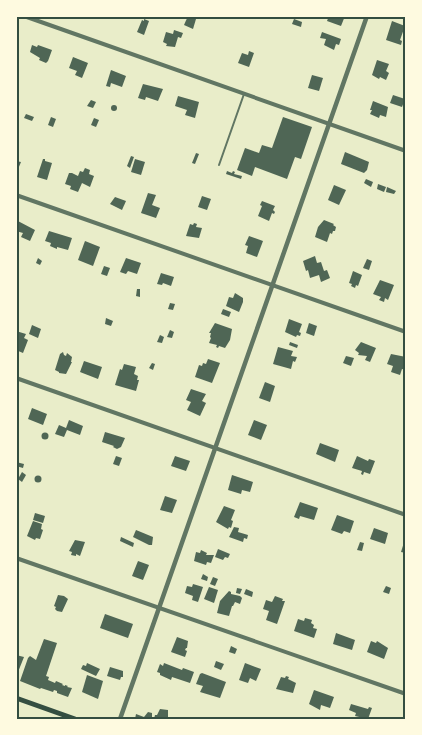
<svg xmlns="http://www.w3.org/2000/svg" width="422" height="735" viewBox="0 0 422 735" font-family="'PT Sans',sans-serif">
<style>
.building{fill:#4f6655}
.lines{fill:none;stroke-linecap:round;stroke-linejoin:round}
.service{stroke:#617663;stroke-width:2}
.minor{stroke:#617663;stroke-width:4}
.tertiary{stroke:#617663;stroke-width:4.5}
.secondary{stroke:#344e41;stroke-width:5}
.neatline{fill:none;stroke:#344e41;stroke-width:2}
</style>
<rect width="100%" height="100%" fill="#e9edc9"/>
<g class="building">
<polygon points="188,16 196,19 193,29 184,25"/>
<polygon points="329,16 345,16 341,26 327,21"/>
<polygon points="144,19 149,21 144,35 137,32 142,20 144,21"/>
<polygon points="294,19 302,22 301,27 292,24"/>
<polygon points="392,21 405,26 400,40 402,41 401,45 386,40"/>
<polygon points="174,30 183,33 181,38 178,37 175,47 166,46 167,44 163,42 166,32 173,34"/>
<polygon points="322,32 341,39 339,45 336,44 334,50 324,45 326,39 320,38"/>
<polygon points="32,45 37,47 38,45 52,50 48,61 46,63 39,60 40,58 30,52"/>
<polygon points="249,51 254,53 249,67 238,63 242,53 248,55"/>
<polygon points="73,57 88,63 82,78 75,75 77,71 69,68"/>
<polygon points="377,60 389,64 386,71 389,73 386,80 380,77 379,79 372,75"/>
<polygon points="111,70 126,76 122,87 111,83 110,87 106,86"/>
<polygon points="312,75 323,78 319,91 308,88"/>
<polygon points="143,84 163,89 158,101 146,97 145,100 138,98"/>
<polygon points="393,95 405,99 402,107 390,103"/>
<polygon points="178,96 199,102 195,118 185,115 187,110 175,106"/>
<polygon points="91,100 96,102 93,108 87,106"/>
<polygon points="373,101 388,107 386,117 380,115 379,118 370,114 372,110 370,110"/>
<circle cx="114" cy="108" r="3"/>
<polygon points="26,114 34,117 32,121 24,118"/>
<polygon points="51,117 56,119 53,127 48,125"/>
<polygon points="283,117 312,127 301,159 295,157 287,179 255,167 252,176 237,170 245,148 259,153 262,145 272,148"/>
<polygon points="94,118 99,120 96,127 91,125"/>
<polygon points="345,152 369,162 367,170 364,173 341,164"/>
<polygon points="196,153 199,154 195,164 192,163"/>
<polygon points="131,156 134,157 130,168 127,166"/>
<polygon points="43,159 45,159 45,161 52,163 47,180 37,177"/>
<polygon points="135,159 145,162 141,175 131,172"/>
<polygon points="16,161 21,162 16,174"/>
<polygon points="85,168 90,170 89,174 94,176 90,187 82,183 78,192 70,189 71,186 65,184 69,173 72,173 78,176 80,171 83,172"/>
<polygon points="227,171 232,173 233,171 235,172 234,174 242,176 241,179 226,174"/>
<polygon points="366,179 373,182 371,187 364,183"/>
<polygon points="378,184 386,187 384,192 377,189"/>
<polygon points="334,185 346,190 339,205 328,200"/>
<polygon points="387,187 396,191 394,194 386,192"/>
<polygon points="148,193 156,195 152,205 160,208 156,218 141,213"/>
<polygon points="202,196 211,199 207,210 198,207"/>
<polygon points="115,197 126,201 122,210 110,204"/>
<polygon points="262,201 275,206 273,210 275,212 274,214 272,213 269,221 258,216 262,206 260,205"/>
<polygon points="16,220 35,230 30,241 21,237 23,233 16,231"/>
<polygon points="324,220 334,224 333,225 336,227 335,231 333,231 332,234 330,233 327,242 315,237 318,227"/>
<polygon points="194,223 197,224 196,227 202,228 199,238 186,236 190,224 193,225"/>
<polygon points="49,231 72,238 68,250 57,247 57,249 50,246 51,243 45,241"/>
<polygon points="249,236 263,241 257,257 246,253 248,246 245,245"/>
<polygon points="85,241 100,247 93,266 78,260"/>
<polygon points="315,256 317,263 321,262 324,271 327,270 330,278 321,282 319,275 310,278 308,270 306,271 303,261"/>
<polygon points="38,258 42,261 40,265 36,263"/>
<polygon points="126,258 141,263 137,274 128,271 126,274 120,272"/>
<polygon points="367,259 372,261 369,270 363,268"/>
<polygon points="104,266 110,268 107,276 101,274"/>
<polygon points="353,271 362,275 358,286 356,285 355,288 351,286 352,284 349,283"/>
<polygon points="161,273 174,277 171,286 163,283 162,285 157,284"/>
<polygon points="380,280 394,285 388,300 385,298 384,302 379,300 381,297 373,294"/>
<polygon points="137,289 140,289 140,297 136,296"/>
<polygon points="235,293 243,298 243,302 239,312 226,306 229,297 233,298"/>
<polygon points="170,303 175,304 173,310 168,309"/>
<polygon points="223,309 231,312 229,317 221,314"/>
<polygon points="106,318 113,321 111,326 105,324"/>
<polygon points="289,319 302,324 299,332 301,333 300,336 297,335 296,337 285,332"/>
<polygon points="215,323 232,329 230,340 225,348 219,346 218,348 216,347 217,345 209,343 211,338 210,337 211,333 209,333"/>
<polygon points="309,323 317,326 314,336 306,333"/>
<polygon points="32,325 41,329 38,338 29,334"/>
<polygon points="170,330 174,332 172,338 167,337"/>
<polygon points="16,331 26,334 24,338 28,340 23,353 16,350"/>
<polygon points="160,335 164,337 162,343 157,342"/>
<polygon points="290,342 298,345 297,348 289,345"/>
<polygon points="361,342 376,348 370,362 365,360 367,356 358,355 359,353 355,350"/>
<polygon points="278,347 293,351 291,356 297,357 295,362 293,361 291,369 273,364"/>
<polygon points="63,352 64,355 66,356 67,353 72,357 71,362 72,362 66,374 59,373 59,372 55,370 60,354"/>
<polygon points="391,354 406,357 406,370 402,369 400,375 391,372 393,366 387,364"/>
<polygon points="346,356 354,358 351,366 343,363"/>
<polygon points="208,359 220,363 212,383 195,377 199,365 202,366 203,363 206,364"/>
<polygon points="84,361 102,367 98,379 80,372"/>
<polygon points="152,363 155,364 153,370 149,368"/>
<polygon points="124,364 136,367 134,374 138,376 137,380 139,380 136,391 115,385 120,369 122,370"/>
<polygon points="265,382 275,386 270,402 259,398"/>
<polygon points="191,389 206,394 202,401 206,403 200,416 187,410 191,402 186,400"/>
<polygon points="32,408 47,414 43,425 28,419"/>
<polygon points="69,420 83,426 80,435 67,430 64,437 55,434 59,425 66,428"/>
<polygon points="254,420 267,425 261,440 248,435"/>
<polygon points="105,432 125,438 121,447 117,449 113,447 114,446 102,442"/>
<circle cx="45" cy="436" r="3.5"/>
<polygon points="320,443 339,450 335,462 316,454"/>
<polygon points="116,456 122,458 119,466 113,464"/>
<polygon points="175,456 190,461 186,471 171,466"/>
<polygon points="357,456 368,461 369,459 375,461 370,474 364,472 363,475 361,474 362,471 352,468"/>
<polygon points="16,462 24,464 23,468 16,466"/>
<polygon points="22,472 26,475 22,482 18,479"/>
<polygon points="232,475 253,482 250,492 242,490 241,494 228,490"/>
<circle cx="38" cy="479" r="3.5"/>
<polygon points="165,496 177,500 172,513 160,510"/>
<polygon points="300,502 318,508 314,520 300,516 299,519 294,517"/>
<polygon points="224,506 235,510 231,520 233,521 231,528 229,527 228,529 216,522"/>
<polygon points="35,513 45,516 43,523 33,520"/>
<polygon points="337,515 354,521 350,533 344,531 342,534 331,530"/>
<polygon points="33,521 42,524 41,529 43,530 40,539 36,538 35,540 27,536"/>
<polygon points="234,527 239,528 238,532 248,535 247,539 244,538 243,542 229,537"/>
<polygon points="374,528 388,533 385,544 370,539"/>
<polygon points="136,530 153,537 152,545 149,545 133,537"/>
<polygon points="121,537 134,543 133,547 120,541"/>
<polygon points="405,539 406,540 406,553 401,552"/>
<polygon points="75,540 85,542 80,556 76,554 76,556 71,555 72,552 69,551"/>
<polygon points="360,542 364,543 362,551 357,550"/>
<polygon points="218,549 230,554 228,558 225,557 223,560 215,557"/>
<polygon points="201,550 207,553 206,555 214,555 211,563 207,562 206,565 194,561 196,552 200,553"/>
<polygon points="138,561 149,565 143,580 132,576"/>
<polygon points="203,574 208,577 207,581 201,579"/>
<polygon points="213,577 218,579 215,586 210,584"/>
<polygon points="193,584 203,587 198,602 192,600 193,596 185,593 187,586 192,587"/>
<polygon points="386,586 391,588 389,594 383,592"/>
<polygon points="209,587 218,590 214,603 204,599"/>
<polygon points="237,588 242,589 240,594 236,593"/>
<polygon points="246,589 253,592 252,597 244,594"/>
<polygon points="229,591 231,592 231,594 240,596 242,598 240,604 235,602 233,606 232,606 229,616 217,613 220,601"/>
<polygon points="58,595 64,596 68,599 62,612 57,611 55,609 56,607 54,606"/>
<polygon points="275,596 283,599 282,601 285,601 277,624 266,620 269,611 263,609 266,600 272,602"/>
<polygon points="105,614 133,624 128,638 100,628"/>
<polygon points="305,618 312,620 311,623 314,625 313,628 317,629 314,638 294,631 298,619 304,621"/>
<polygon points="336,633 355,640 352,650 333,644"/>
<polygon points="177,637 188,641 187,648 186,648 185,650 187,651 185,657 171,652"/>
<polygon points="44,639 57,643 46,676 49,677 48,680 55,683 56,681 63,684 62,685 65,686 65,685 68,686 67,687 72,688 68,697 57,693 57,691 54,690 53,692 41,688 42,687 40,689 20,681 28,658 30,656 36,660"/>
<polygon points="371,641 376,643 377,641 388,648 384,659 367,652"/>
<polygon points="231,646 237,649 235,654 229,652"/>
<polygon points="16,655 24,657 16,677"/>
<polygon points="216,661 224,664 221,670 214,667"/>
<polygon points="87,663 100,669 96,676 81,669 83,665 86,666"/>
<polygon points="164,663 182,670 183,668 194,672 190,683 172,677 171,680 160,675 160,673 157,672 160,664 163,666"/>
<polygon points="245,663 261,669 256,681 250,678 248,683 239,680"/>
<polygon points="110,667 123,671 123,677 121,677 120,680 107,676"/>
<polygon points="202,673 226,682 220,698 200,692 203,686 196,684 200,674"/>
<polygon points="87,675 103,681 98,699 82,692"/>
<polygon points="286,676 289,677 288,679 296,683 293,693 276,689 281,677 285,678"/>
<polygon points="314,690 334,697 330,708 321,705 320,710 309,704"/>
<polygon points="351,704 368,709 369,707 372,708 368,719 355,716 356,713 349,710"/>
<polygon points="160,709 168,710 168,717 165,719 154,719 155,715 157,715"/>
<polygon points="148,712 152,713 152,719 135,719 136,714 144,717"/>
</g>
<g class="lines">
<polyline class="service" points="219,165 244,94"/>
<g class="minor">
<polyline points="24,16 406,151"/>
<polyline points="16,195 406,332"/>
<polyline points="16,378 406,515"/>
<polyline points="16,558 406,694"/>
</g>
<polyline class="tertiary" points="120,719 367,16"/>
<polyline class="secondary" points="16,698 75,719"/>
</g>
<rect width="422" height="735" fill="none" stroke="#fefae0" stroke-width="35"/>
<rect x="18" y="18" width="386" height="700" class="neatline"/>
</svg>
